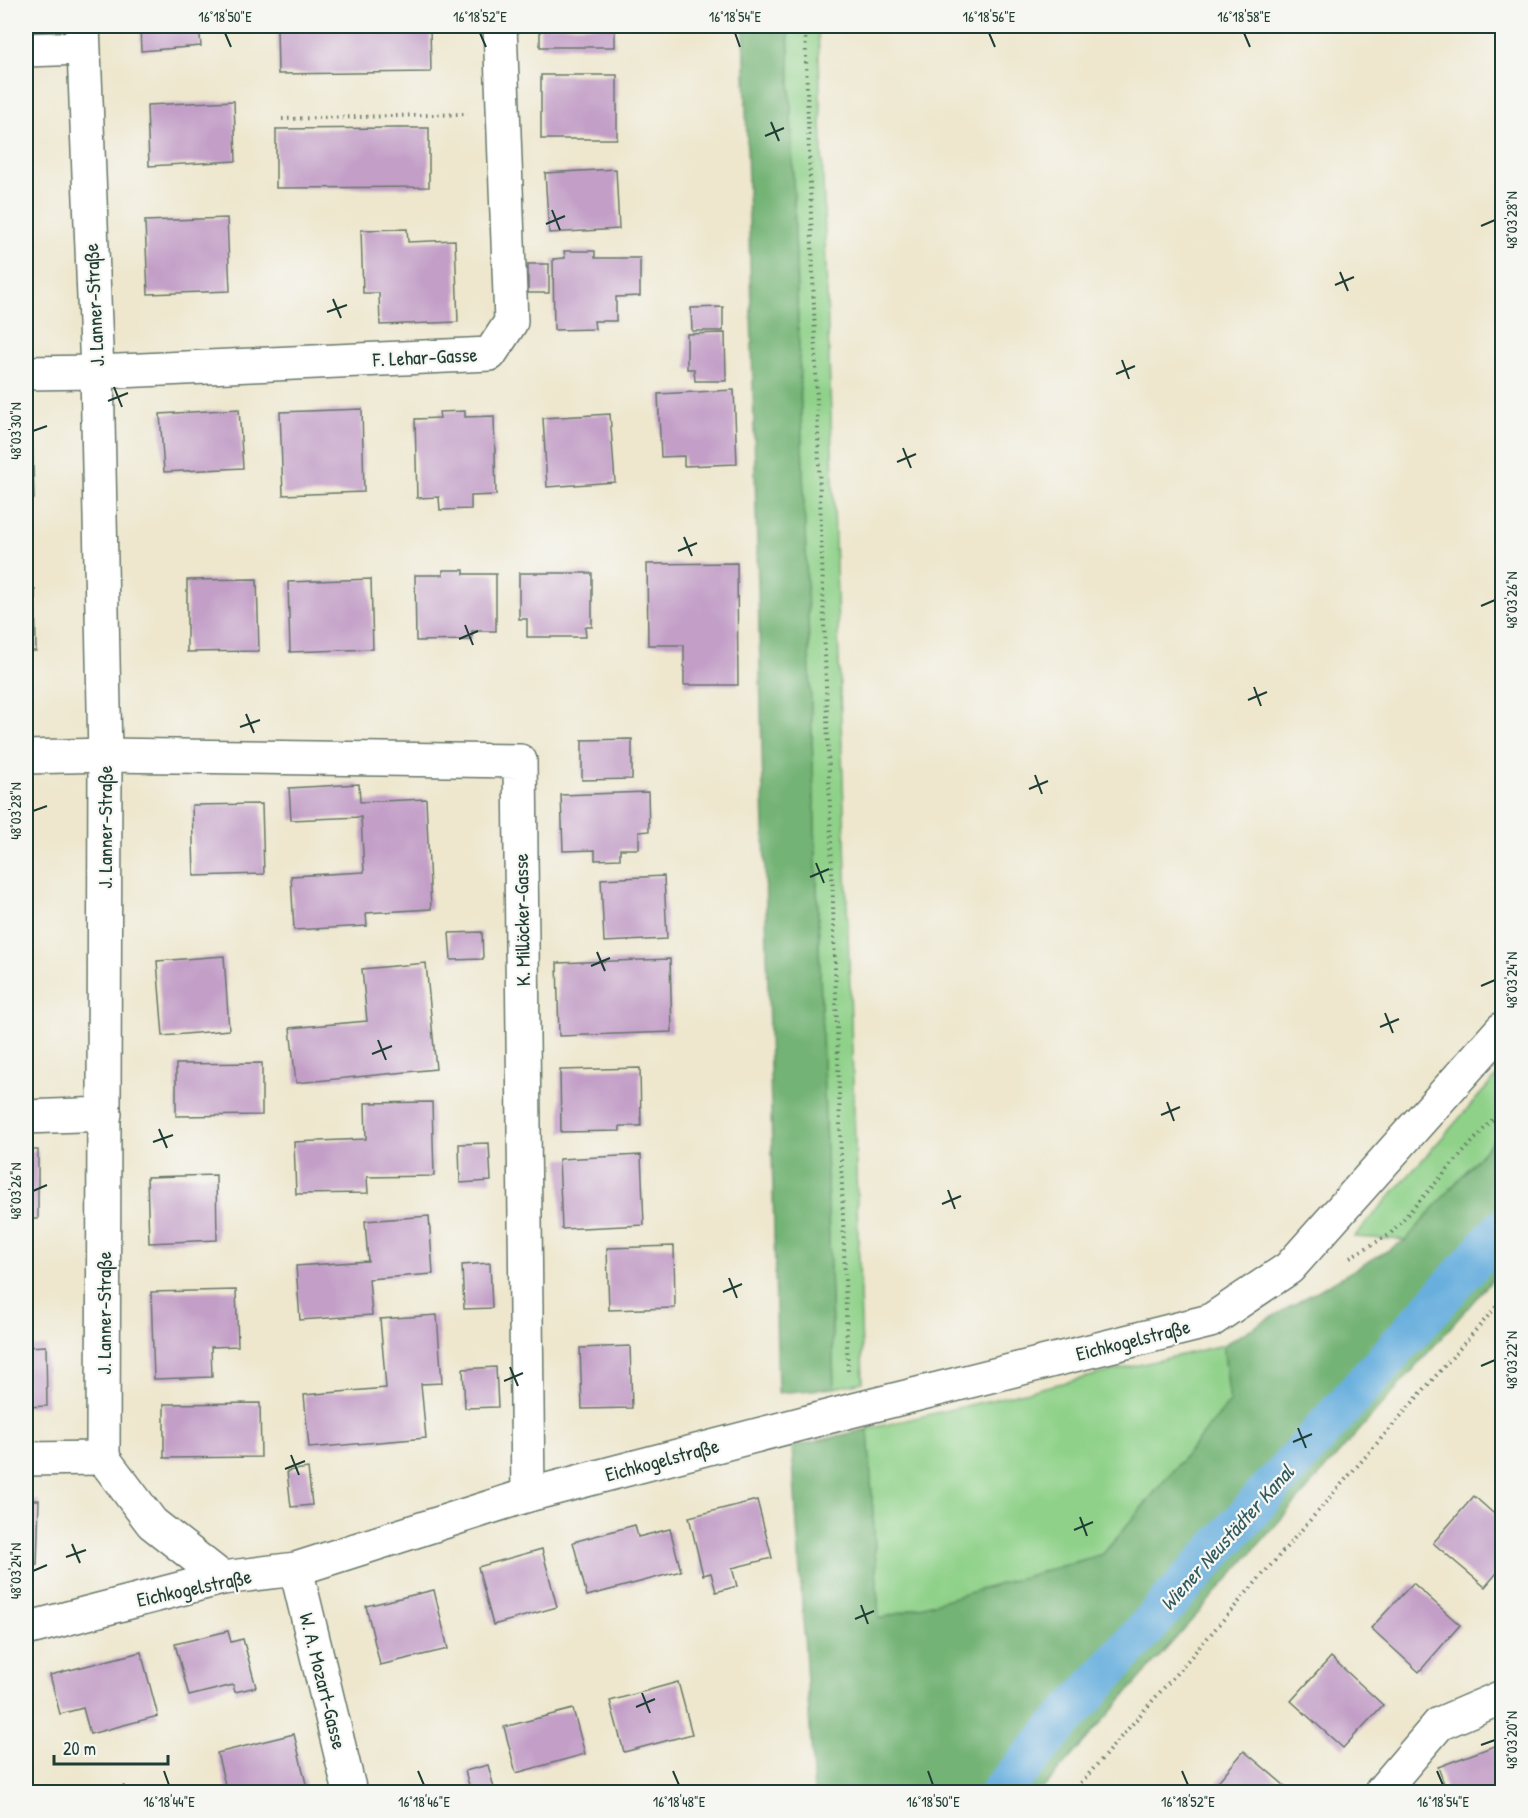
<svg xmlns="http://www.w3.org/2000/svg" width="1528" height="1818" viewBox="0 0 1528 1818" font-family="'Patrick Hand',sans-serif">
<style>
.green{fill:#8fd189;stroke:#57875e;stroke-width:1.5}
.forest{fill:#73b375;stroke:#497854;stroke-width:1.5}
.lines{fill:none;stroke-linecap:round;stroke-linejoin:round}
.canal{stroke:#67afde;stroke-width:40}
.building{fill:#c39fc7}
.street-casing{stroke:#67786a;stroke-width:36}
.path{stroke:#67786a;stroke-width:4;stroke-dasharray:1.5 4.5;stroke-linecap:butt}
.street{stroke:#fff;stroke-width:33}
.ticks{fill:none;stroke:#1f3d34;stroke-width:2}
.labels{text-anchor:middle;stroke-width:4.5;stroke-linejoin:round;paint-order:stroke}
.street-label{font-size:20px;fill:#1f3d34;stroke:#f6f6f2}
.water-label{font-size:21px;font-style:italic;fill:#315a5e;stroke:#f6f6f2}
.neatline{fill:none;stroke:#1f3d34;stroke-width:2}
.ticks-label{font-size:15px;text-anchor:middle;fill:#1f3d34}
</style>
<rect width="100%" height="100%" fill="#f6f6f2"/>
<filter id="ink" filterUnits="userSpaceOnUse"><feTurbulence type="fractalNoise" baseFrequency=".0167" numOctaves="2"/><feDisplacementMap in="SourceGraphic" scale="12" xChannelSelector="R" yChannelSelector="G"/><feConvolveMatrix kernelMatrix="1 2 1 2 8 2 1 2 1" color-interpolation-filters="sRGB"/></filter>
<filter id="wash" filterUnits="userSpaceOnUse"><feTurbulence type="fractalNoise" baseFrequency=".008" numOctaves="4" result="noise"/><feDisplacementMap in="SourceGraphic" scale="24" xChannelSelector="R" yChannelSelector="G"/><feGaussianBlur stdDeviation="1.35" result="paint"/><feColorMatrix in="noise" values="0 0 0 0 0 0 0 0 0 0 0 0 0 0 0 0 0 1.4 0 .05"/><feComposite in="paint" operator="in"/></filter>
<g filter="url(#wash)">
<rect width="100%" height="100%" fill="#eee7ce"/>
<g class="green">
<polygon points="788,26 818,26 863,1382 834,1388"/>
<polygon points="1502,1070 1502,1130 1406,1240 1354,1237"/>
<polygon points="1223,1345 1230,1402 1103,1554 879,1619 868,1429"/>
</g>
<g class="forest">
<polygon points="744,26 788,26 834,1388 778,1393"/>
<polygon points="1502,1130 1502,1269 1040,1792 814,1792 792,1447 868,1429 879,1619 1103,1554 1230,1402 1223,1345 1406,1240"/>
</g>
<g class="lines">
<polyline class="canal" points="1000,1792 1502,1229"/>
</g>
<g id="blocks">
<g class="building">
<polygon points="140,26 199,26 201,46 141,51"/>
<polygon points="277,26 430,26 431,72 278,74"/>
<rect x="540" y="26" width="75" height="21"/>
<rect x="541" y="75" width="76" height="64"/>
<polygon points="234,101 236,161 149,166 147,105"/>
<polygon points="398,128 429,128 429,187 276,188 276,129"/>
<polygon points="616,169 619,229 549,233 545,173"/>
<polygon points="227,218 230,291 148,294 145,221"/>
<polygon points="407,229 408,242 455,240 458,322 380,325 379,293 363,293 361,230"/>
<polygon points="564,251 595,251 595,258 640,258 640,296 616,297 616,321 594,321 595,329 554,330 553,259 565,258"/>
<rect x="528" y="264" width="21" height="29"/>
<polygon points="723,307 723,331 692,331 691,308"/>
<polygon points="725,333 726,381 695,381 694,369 687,369 687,334"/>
<polygon points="734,390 737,464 684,466 684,456 661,457 658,394"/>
<polygon points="239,409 243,468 164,472 160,414"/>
<polygon points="362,409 364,492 283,495 280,412"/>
<polygon points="465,411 465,417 494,416 496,495 471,496 471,509 440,510 439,497 417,498 415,419 440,418 439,412"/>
<polygon points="610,414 615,482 547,487 543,418"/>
<polygon points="26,430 32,430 34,499 26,499"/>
<polygon points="737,563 738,685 684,685 684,645 648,645 647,564"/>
<polygon points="443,570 464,570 464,574 496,574 496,631 472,631 472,640 416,641 415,575 443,575"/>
<polygon points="519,573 592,573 592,627 585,627 586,637 527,637 527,619 519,619"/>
<polygon points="257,579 259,651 187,652 187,580"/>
<polygon points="371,579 373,649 290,652 288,582"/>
<polygon points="26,589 35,589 36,651 26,651"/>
<polygon points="632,739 632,779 582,780 582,740"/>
<polygon points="359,784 360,802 426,799 431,909 366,913 367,926 294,930 291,876 364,872 361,817 291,820 289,788"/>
<polygon points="648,792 649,831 639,832 639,849 620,849 620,859 595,860 595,850 563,851 561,795"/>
<polygon points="262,804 264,874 194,876 192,805"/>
<polygon points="664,876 667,939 604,942 601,879"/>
<polygon points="482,932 483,959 451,960 449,933"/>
<polygon points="224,956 229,1030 163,1036 157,961"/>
<polygon points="670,959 672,1032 559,1036 557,963"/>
<polygon points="426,963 436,1069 296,1083 290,1028 367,1021 362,969"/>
<polygon points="262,1063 262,1115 176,1116 176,1064"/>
<polygon points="640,1068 641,1126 620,1126 620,1131 561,1132 560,1070"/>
<polygon points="432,1102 434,1176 367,1177 368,1193 296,1194 294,1142 366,1139 365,1103"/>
<polygon points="489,1143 491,1181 460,1183 459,1144"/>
<rect x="26" y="1150" width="12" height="69"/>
<polygon points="641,1155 644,1225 562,1229 559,1159"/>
<polygon points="216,1175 217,1240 149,1243 147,1177"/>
<polygon points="429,1216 433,1274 369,1279 372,1315 300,1320 296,1266 368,1261 365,1221"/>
<polygon points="674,1246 675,1308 609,1310 607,1248"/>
<polygon points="490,1263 492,1308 464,1309 462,1265"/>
<polygon points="236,1290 238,1346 211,1347 212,1377 154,1379 151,1292"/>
<polygon points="437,1315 442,1383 421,1384 426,1438 309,1448 304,1395 386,1388 380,1319"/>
<polygon points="46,1346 47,1406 26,1407 26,1347"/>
<polygon points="630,1346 632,1408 582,1409 580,1348"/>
<polygon points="496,1367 498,1407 465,1408 463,1369"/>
<polygon points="260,1403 261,1457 164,1458 164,1404"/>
<polygon points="308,1468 312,1505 291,1507 287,1471"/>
<polygon points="1474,1496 1502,1521 1502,1567 1485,1587 1433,1543"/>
<polygon points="26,1500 39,1500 37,1565 26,1565"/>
<polygon points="757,1500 772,1558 732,1568 737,1586 716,1592 711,1573 703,1575 689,1517"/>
<polygon points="635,1525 638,1537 670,1529 681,1571 587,1596 573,1542"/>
<polygon points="542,1549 557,1607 493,1625 478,1567"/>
<polygon points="1413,1583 1460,1625 1419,1672 1371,1628"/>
<polygon points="434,1590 448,1649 380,1665 366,1606"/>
<polygon points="228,1631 231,1642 243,1639 256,1687 235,1692 233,1685 189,1696 175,1644"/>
<polygon points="141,1652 158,1716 90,1734 83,1708 60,1714 50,1675"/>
<polygon points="1331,1657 1383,1705 1343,1748 1291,1701"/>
<polygon points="678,1682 692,1734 624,1752 610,1701"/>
<polygon points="573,1709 585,1754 516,1773 504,1727"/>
<polygon points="294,1734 308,1792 227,1792 217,1753"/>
<polygon points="1502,1743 1502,1792 1447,1792 1438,1767"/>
<polygon points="1244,1751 1291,1791 1290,1792 1209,1792"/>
<polygon points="488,1765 495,1792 471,1792 465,1771"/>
<polygon points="124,1786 126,1792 104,1792"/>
<polygon points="44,1787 45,1792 27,1792"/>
</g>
</g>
</g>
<g filter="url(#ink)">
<use href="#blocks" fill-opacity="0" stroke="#67786a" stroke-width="1.5"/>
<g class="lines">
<defs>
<g id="street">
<polyline points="83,26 97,372 105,755 103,1458 152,1523 222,1578"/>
<polyline points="26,50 83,48"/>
<polyline points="26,373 97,372 490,354 511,322 500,26"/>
<polyline points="26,757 105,755 520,761 528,1495"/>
<polyline points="26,1117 105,1114"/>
<polyline points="26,1459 103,1458"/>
<polyline points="296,1569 350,1792"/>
<polyline points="26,1629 222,1578 296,1569 528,1495 850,1411 1210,1321 1289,1268 1502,1029"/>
<polyline points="1381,1792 1439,1724 1502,1697"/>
</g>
</defs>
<use href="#street" class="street-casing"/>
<g class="path">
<polyline points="805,26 848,1374"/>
<polyline points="282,119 468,114"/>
<polyline points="1350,1257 1389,1235 1502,1109"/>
<polyline points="1073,1792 1502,1300"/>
</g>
<use href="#street" class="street"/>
</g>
</g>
<path class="ticks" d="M225,33L231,47M480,33L486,47M735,33L740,47M989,33L995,47M1244,33L1250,47M771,122L779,141M765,136L784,128M552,210L560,230M546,224L565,216M1481,226L1495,220M1340,272L1348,291M1335,285L1354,277M333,299L341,318M327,312L347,305M1122,360L1129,379M1116,374L1135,366M114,387L122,407M108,401L128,393M33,431L47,426M903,448L911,468M897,462L916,454M684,537L692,556M678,551L697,543M1481,606L1495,600M465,625L473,645M459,639L478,631M1254,687L1261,706M1248,700L1267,692M246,714L254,733M240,727L260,720M1035,775L1042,794M1029,789L1048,781M33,811L47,806M816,863L824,883M810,877L829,869M597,952L605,971M591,966L610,958M1481,986L1495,980M1385,1013L1393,1033M1380,1027L1399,1019M378,1040L386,1060M372,1054L392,1046M1167,1102L1174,1121M1161,1115L1180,1107M159,1129L167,1148M153,1142L173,1135M948,1190L955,1209M33,1191L47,1185M942,1204L961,1196M729,1278L737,1298M723,1292L742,1284M1481,1366L1495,1360M510,1367L518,1386M504,1381L523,1373M1298,1428L1306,1448M1293,1442L1312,1434M291,1455L299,1475M285,1469L305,1461M1080,1517L1087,1536M1074,1530L1093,1522M72,1544L80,1563M66,1557L86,1550M33,1571L47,1565M861,1605L868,1624M855,1619L874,1611M642,1693L650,1713M636,1707L655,1699M1481,1745L1495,1740M164,1771L169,1785M418,1771L424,1785M673,1771L679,1785M928,1771L933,1785M1182,1771L1188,1785M1437,1771L1443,1785"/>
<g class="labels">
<g class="street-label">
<text transform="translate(94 305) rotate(-93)" y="7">J. Lanner-Straße</text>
<text transform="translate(425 357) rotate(-3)" y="7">F. Lehar-Gasse</text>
<text transform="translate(105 827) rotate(-90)" y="7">J. Lanner-Straße</text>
<text transform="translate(522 920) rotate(-91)" y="7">K. Millöcker-Gasse</text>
<text transform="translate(104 1313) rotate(-90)" y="7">J. Lanner-Straße</text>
<text transform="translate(1133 1340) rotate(-14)" y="7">Eichkogelstraße</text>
<text transform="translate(662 1460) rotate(-15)" y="7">Eichkogelstraße</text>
<text transform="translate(194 1588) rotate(-12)" y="7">Eichkogelstraße</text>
<text transform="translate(323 1681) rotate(76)" y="7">W. A. Mozart-Gasse</text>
</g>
<g class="water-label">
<text transform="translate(1227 1538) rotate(-48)" y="7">Wiener Neustädter Kanal</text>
</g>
</g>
<rect width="1528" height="1818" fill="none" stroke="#f6f6f2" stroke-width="66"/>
<path d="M54 1755v9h114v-9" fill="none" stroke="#1f3d34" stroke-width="3"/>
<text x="63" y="1755" font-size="18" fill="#1f3d34" stroke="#f6f6f2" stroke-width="4.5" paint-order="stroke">20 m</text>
<rect x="33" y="33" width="1462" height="1752" class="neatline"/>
<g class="ticks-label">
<text x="225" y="22">16°18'50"E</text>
<text x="480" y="22">16°18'52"E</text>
<text x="735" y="22">16°18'54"E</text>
<text x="989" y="22">16°18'56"E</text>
<text x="1244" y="22">16°18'58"E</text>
<text transform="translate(1512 220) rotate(-90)" y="5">48°03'28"N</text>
<text transform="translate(16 431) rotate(-90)" y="5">48°03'30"N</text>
<text transform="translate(1512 600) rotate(-90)" y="5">48°03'26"N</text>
<text transform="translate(16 811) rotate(-90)" y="5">48°03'28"N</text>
<text transform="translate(1512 980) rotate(-90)" y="5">48°03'24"N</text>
<text transform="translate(16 1191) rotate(-90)" y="5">48°03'26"N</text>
<text transform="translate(1512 1360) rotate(-90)" y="5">48°03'22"N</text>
<text transform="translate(16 1571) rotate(-90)" y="5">48°03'24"N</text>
<text transform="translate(1512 1740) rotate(-90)" y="5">48°03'20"N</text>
<text x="169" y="1807">16°18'44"E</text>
<text x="424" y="1807">16°18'46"E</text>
<text x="679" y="1807">16°18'48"E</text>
<text x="933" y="1807">16°18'50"E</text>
<text x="1188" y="1807">16°18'52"E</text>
<text x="1443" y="1807">16°18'54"E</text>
</g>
</svg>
